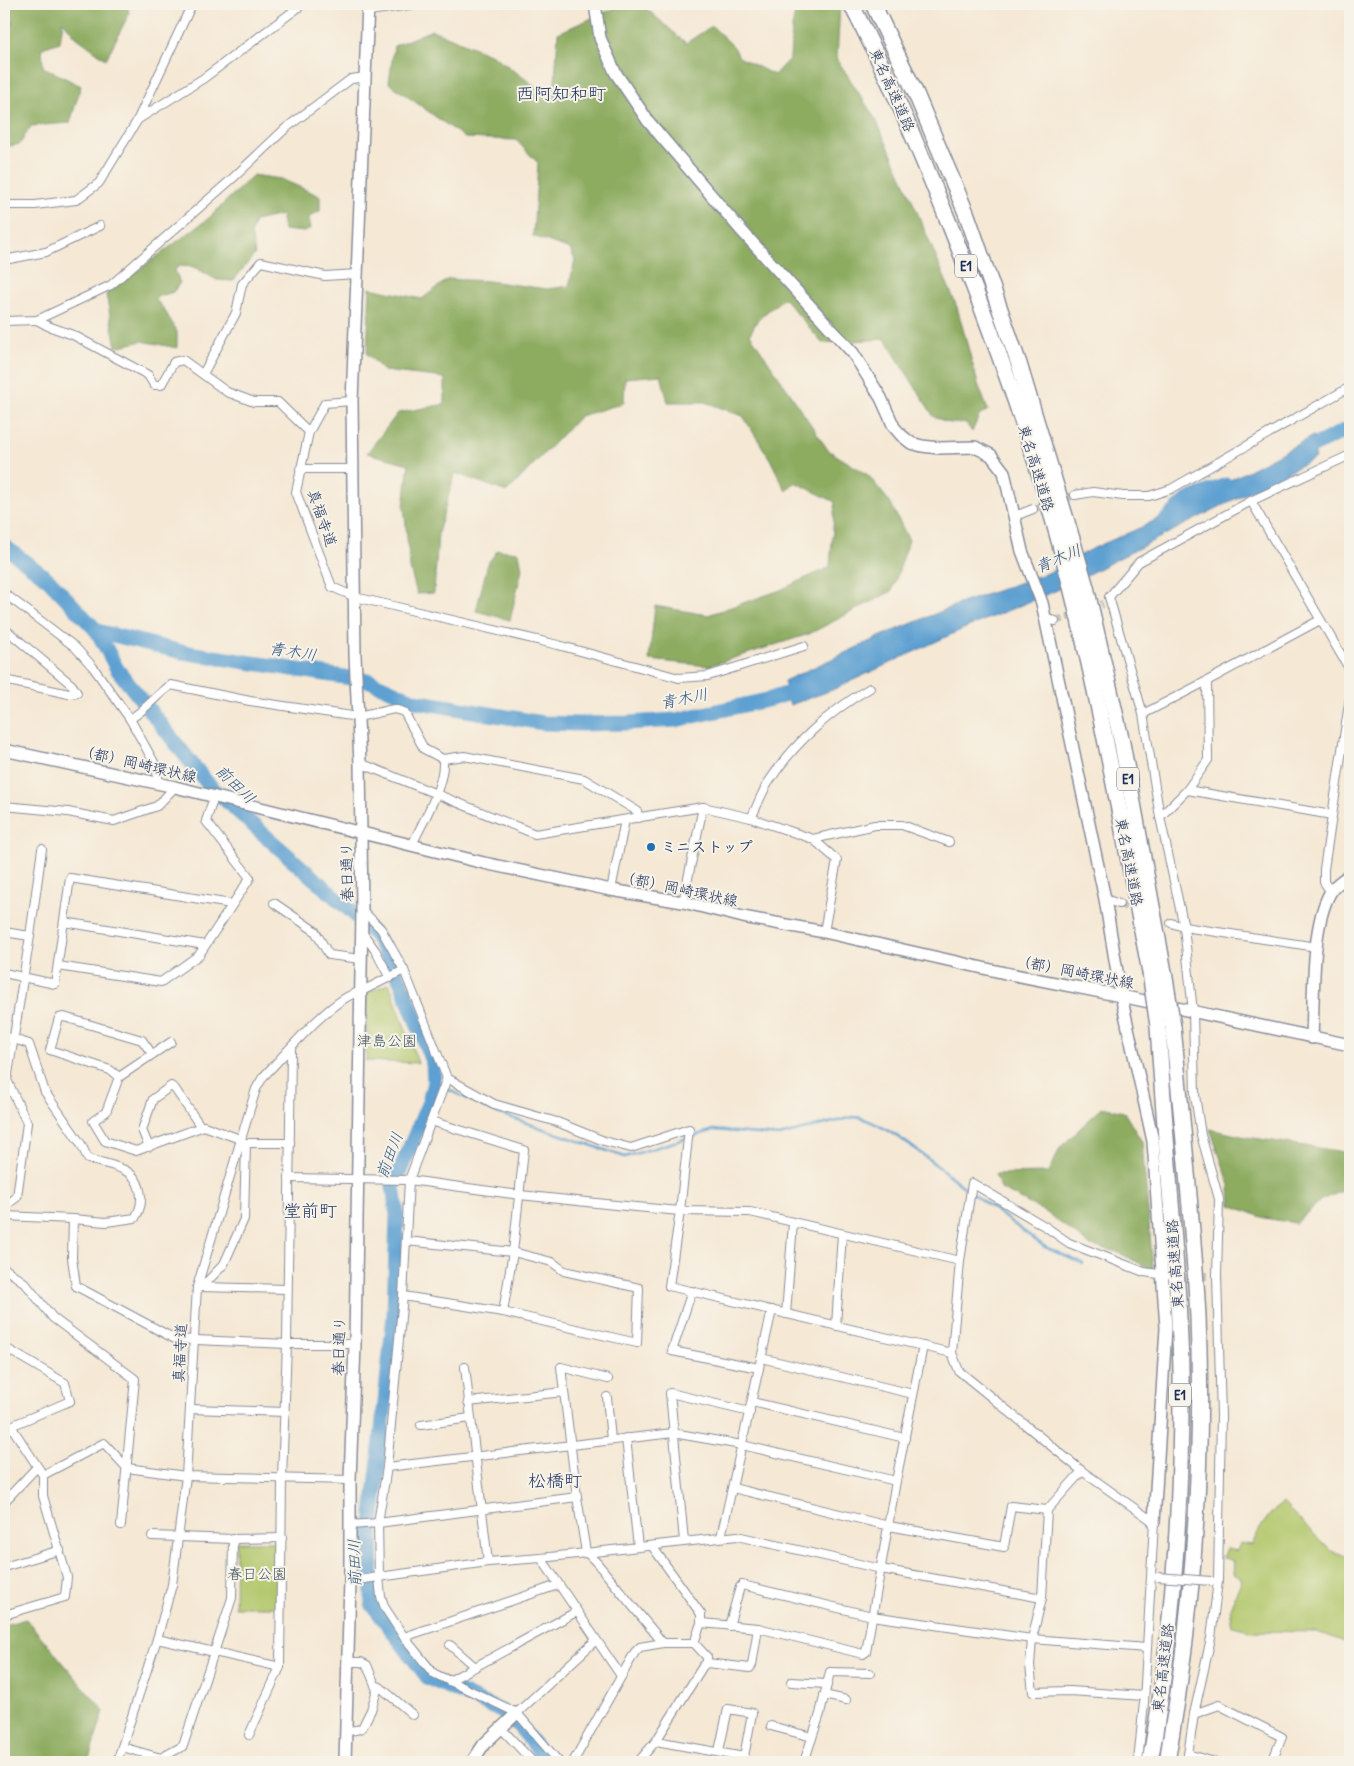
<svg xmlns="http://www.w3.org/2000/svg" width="1354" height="1766" viewBox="0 0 1354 1766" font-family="'Patrick Hand','Klee One',sans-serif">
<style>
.green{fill:#b2c76c;stroke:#667b65}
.forest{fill:#8dac60;stroke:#546e5f}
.water{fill:#5da0d1;stroke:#3c6898}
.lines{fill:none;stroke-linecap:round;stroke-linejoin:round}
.stream{stroke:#5da0d1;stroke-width:2.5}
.river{stroke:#5da0d1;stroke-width:15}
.street-tunnel{stroke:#c9c3bc;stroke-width:8;stroke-dasharray:8 4;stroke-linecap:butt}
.street-casing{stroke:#888c99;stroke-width:10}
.secondary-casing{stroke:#888c99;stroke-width:14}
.highway-casing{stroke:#888c99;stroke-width:18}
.street{stroke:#fff;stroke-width:8}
.secondary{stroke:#fff;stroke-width:11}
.highway{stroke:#fff;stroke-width:15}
.street-bridge-casing{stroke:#888c99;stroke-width:10;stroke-linecap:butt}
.highway-bridge-casing{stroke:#888c99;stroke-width:18;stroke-linecap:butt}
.street-bridge{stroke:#fff;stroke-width:8}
.highway-bridge{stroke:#fff;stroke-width:15}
.poi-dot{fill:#1f6fb2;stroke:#f7f3e8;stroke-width:2}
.labels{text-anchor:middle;stroke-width:4;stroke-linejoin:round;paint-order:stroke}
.shield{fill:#f7f3e8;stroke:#5d6a87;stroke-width:1}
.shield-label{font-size:14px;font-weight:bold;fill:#1b2f5e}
.street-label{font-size:15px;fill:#1b2f5e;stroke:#f7f3e8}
.poi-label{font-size:15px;font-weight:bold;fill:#1b2f5e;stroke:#f7f3e8;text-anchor:start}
.park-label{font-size:15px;fill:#415562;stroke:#f7f3e8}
.water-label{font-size:16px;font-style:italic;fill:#325786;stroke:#f7f3e8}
.quarter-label{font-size:18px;fill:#1b2f5e;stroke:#f7f3e8}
</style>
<rect width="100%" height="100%" fill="#f7f3e8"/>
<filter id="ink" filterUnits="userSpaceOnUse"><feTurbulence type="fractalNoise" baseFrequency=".02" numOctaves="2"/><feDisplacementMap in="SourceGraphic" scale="10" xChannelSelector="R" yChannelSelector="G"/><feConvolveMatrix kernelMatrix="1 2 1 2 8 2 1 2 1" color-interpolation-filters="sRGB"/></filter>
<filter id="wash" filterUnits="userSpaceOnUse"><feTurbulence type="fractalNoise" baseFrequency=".0096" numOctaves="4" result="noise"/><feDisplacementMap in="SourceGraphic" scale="20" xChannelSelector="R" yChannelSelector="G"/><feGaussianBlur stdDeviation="1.12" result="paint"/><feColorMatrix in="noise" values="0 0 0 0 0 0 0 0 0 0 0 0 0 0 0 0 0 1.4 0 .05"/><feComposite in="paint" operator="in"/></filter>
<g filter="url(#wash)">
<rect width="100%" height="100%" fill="#f5e8d4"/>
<g class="green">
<polygon points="389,983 418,1063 366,1061 366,994"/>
<path d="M1283,1503L1331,1551L1350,1557V1644L1317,1632L1253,1631L1233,1626L1230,1608L1242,1579L1233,1574L1234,1562L1223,1558L1227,1548L1237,1551L1240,1543L1252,1545C1258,1530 1269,1512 1283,1503Z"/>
<polygon points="236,1542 279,1542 278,1607 235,1607"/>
</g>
<g class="forest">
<polygon points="7,4 127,4 129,14 106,59 76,37 63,21 60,42 42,48 43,67 81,86 70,123 31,126 20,144 4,147 4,64 13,19"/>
<polygon points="624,4 641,4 686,43 712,26 734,47 739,57 774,75 790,58 792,27 797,4 840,4 837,59 876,120 907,188 957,307 978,384 988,410 979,416 972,432 966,423 950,423 934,417 885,339 822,343 784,298 758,319 750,334 828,450 868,475 889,501 909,540 892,591 809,634 709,666 649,660 655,606 708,615 778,591 830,567 835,502 795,482 786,491 770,459 743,416 705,402 668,402 661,375 625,378 624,403 580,416 507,492 455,473 438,533 434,593 417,594 410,568 404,506 409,464 367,453 398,413 445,404 445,378 384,371 367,354 370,288 422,299 448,279 488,281 547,289 569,286 575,260 570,249 533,236 538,163 516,140 465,138 389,83 394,46 432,30 494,56 554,100 558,33"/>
<polygon points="253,175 281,179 320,196 320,211 309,217 310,229 304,232 284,230 281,215 255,221 251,233 255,254 233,281 217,280 194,267 179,266 175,270 180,283 173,292 154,298 164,309 177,332 177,348 142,341 116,347 106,294 209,218"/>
<polygon points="498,550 519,552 522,569 510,620 476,611 488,563"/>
<polygon points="1102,1107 1124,1112 1142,1142 1153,1270 1115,1251 1091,1246 1047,1213 1001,1189 995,1174 1049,1173 1060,1148"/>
<polygon points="1210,1129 1241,1136 1350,1153 1350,1188 1321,1200 1296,1223 1264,1218 1231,1205 1230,1185"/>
<polygon points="26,1619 104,1711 88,1762 7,1762 10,1749 4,1746 4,1625"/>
</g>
<polygon class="water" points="1313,436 1315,458 1055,591 963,629 832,690 790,705 784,681 886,634 959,604 1050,572 1096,547 1142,527"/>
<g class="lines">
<g class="stream">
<path d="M434,1082L489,1110L625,1157L714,1130L779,1136L853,1117C881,1117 944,1172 968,1190"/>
<polyline points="973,1194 1045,1247 1083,1264"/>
</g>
<g class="river">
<polyline points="1295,455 1350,428"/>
<polyline points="1167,519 1188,500 1226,485"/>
<polyline points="4,546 48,579 97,631 182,652 370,681 415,701 478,712 543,723 578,724 628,723 676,720 767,700 806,688"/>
<polyline points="97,631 117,669 208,784 245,818 351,911 376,936 400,980 433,1064 434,1082 429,1102 393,1187 397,1213 394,1315 371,1534 372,1604 428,1678 503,1712 517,1724 549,1762"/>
</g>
</g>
</g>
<g filter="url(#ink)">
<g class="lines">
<g class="street-tunnel">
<polyline points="1033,509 1075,495"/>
<polyline points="1090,609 1103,604"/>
<polyline points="1055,621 1079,613"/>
<polyline points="1119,904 1138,911"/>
<polyline points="1175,1275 1208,1276"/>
</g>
<defs>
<g id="street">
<polyline points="369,11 416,4"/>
<polyline points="137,120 204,78 303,4"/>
<polyline points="4,205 35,205 76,200 99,183 137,121 192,4"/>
<polyline points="4,260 46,252 100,226"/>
<polyline points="37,320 48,326 73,335 148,375 154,385 161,385 174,362 183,360 227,392 254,402 278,402 309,432"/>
<polyline points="4,321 37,320 111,285 233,178 286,128 351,79 366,77"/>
<polyline points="203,374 236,313 242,284 261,262 325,276 357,274"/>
<polyline points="352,401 325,403 309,432 296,492 332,587 355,597 558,645 679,678 708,676 804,646"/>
<polyline points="300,469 352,469"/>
<polyline points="1075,495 1093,492 1123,496 1149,496 1171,489 1350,387"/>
<polyline points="1251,501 1350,670"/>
<polyline points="1015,516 1033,509"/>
<polyline points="4,593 75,647 93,667 130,719 156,766 159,784"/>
<polyline points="1045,619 1055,621"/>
<polyline points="4,628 72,685 77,693 69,694 4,680"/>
<polyline points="1143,714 1207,681 1320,620"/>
<path d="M130,719C146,710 156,695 171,685L250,701L358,717L394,709L404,712L424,749L443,759C445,786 423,821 412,845"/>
<polyline points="443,759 464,756 584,779 637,811 639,818"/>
<polyline points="360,763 535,834 703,807 751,818 813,839 875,825 902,825 949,842"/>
<polyline points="1187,790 1332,815"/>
<polyline points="4,806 68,812 114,821 157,806 175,787"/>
<polyline points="1160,817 1187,790 1208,760 1207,681"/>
<path d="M751,818C757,807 761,794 768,783C793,744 830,711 870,688"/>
<polyline points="813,839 837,860 824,932"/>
<polyline points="611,890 625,820"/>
<polyline points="1330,891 1324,882 1324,869 1350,697"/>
<polyline points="1105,899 1119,904"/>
<polyline points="683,902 703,807"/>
<polyline points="274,903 315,931 329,955 361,959"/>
<polyline points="362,910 381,929 404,970 447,1078 494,1104 557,1122 604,1141 631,1148 689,1129 680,1211 669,1286 952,1353"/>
<polyline points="64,922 205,945"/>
<polyline points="1171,923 1184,927 1317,947"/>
<polyline points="4,932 30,936"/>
<polyline points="362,932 375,950 390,978"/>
<polyline points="58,966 161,982 199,955 250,878 206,821 214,797"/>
<polyline points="4,973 55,984 70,878 231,904"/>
<path d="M4,1036L29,1044L45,1092L81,1144L88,1159C99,1162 111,1164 122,1169C142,1177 146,1202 135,1218L106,1222L73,1219"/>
<polyline points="171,1042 119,1077 106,1112 93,1121 105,1141 136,1151 204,1126 240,1139"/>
<polyline points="119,1077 110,1070 50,1050 59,1018 64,1017 142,1040 152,1054"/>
<polyline points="447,1078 409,1180 403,1296 387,1467 378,1523 379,1577 381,1597 385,1608 404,1637 433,1673 517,1713 559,1762"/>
<polyline points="431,1121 524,1150 513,1252 503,1312"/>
<polyline points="243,1143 290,1143"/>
<polyline points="149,1147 142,1130 153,1099 171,1086 175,1089 201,1127"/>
<polyline points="289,1178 409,1180 520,1195 625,1206 680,1211 750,1212 960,1261"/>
<polyline points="4,1207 17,1197 27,1123 7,1080 30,936 42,849"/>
<polyline points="4,1216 73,1219 72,1258 76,1286 175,1339 287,1344 355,1344"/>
<polyline points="4,1268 25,1283 53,1318 135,1379 121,1525"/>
<polyline points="199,1287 287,1289"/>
<polyline points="202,1287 224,1264 244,1219 246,1143"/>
<polyline points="692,1291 672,1351 759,1368"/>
<polyline points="403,1296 503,1312 637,1343 639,1288 564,1271 552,1262 513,1252 406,1241"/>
<polyline points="786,1314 793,1223"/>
<polyline points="836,1326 842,1234"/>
<polyline points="4,1347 65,1383 70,1401 11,1426 43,1475"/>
<polyline points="761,1358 913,1394"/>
<polyline points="465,1367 488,1562"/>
<polyline points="607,1397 611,1440"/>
<polyline points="468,1402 564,1392"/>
<polyline points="752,1402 905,1438"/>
<polyline points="190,1409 285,1412"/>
<polyline points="421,1425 470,1418"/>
<polyline points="626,1438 638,1547"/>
<polyline points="387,1467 673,1433 742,1445 896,1481"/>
<polyline points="733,1488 889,1526 1004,1547 1011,1506 1047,1510"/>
<polyline points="4,1502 37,1467"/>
<polyline points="350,1525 378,1523 577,1497"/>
<polyline points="152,1536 233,1539 282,1538"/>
<polyline points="721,1537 772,1310"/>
<polyline points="684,1541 670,1393 750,1412"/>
<polyline points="652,1546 701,1614 701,1623 694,1643 707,1657 707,1663"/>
<polyline points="541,1558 621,1676"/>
<polyline points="4,1567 60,1550"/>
<polyline points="350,1581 488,1562 541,1558 737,1536 881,1569 1042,1598"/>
<polyline points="4,1615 65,1597 67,1577 43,1496 43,1475 104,1443 127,1468 186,1476 350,1480"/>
<polyline points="701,1623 758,1628 863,1654 866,1652 896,1481 923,1346"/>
<polyline points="729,1626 740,1587 742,1585 872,1616 1032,1639 1042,1598 1047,1510 1082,1471"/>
<polyline points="404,1637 558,1585"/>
<polyline points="157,1639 280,1667"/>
<polyline points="663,1643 694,1643"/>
<polyline points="450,1645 475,1667"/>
<polyline points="449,1681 576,1612"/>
<polyline points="791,1682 827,1684"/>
<polyline points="375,1685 380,1687 413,1715"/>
<polyline points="824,1695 846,1700"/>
<polyline points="1144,1696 1070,1691 1033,1692 1030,1665 1032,1639 1146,1648"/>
<polyline points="517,1713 596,1640"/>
<polyline points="1194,1714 1219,1705 1282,1737 1272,1762"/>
<polyline points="771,1726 812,1737"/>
<polyline points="501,1728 533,1762"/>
<polyline points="346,1731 356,1730 362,1728 371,1710 377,1690 367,1665 361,1662 348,1662"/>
<polyline points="249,1735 280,1667 282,1478 287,1344 291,1049"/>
<polyline points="656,1741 744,1757 752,1713 728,1709 719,1751"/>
<polyline points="122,1747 161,1758 183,1746 232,1598 233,1539"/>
<polyline points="1188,1754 1214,1762"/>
<path d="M117,1762L157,1639L172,1585L186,1476L197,1287L256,1089L263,1077C284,1056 333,996 360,992L404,970"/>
<polyline points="573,1762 635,1652 640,1647 663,1643 597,1563 586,1552 577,1497 561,1367 608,1379"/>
<polyline points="638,1762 656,1741 703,1666 707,1663 750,1668 752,1665 758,1628"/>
<polyline points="804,1762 820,1714 830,1672 870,1673"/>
<polyline points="1138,1762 1144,1702 1154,1522 1082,1471 959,1371 952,1353 960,1261 972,1183 1046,1227 1069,1243 1144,1272 1166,1275"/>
<polyline points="1187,1762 1194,1714 1211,1638 1218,1581 1221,1416 1217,1276 1219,1199 1201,1135 1195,1095 1193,1012 1184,927 1160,817 1143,714 1109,597 1139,562 1251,501 1350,455"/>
</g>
<g id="secondary">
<polyline points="595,4 600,38 615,72 648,121 740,229 853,353 881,398 894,427 901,435 911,443 922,446 939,448 975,447 991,455 1004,472 1022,551 1042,603 1105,899 1121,996 1153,1141 1166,1328 1154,1522"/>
<polyline points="4,750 175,787 484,863 611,890 683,902 743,917 824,932 1005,973 1121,996 1350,1045"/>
<path d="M1312,1038C1314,998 1311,926 1330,893C1333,886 1344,879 1350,875"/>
<polyline points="345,1762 350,1581 350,1480 355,1344 362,910 360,763 355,655 352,401 368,4"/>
<polyline points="472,1762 484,1744 517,1713"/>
</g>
<g id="highway">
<path d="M851,4C889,76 920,152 951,228C991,329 1029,432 1058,537C1097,680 1122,827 1150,972"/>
<polyline points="873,4 916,94 967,215 1019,364 1069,529 1086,587 1122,743 1164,972"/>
<path d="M1150,1762C1173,1635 1182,1499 1181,1370C1180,1318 1176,1267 1172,1215C1167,1152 1162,1089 1158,1026"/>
<path d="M1167,1762C1193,1616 1204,1466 1198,1317C1193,1220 1182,1123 1173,1027"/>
</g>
</defs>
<use href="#street" class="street-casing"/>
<use href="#secondary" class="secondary-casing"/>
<use href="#highway" class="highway-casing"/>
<use href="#street" class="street"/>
<use href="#secondary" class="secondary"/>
<use href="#highway" class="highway"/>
<defs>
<polyline id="street-bridge" points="1158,1577 1211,1581"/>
<g id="highway-bridge">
<polyline points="1150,972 1158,1026"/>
<polyline points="1164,972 1173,1027"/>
</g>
</defs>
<use href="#street-bridge" class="street-bridge-casing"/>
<use href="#highway-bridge" class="highway-bridge-casing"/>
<use href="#street-bridge" class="street-bridge"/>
<use href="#highway-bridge" class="highway-bridge"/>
</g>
</g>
<circle class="poi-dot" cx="651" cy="847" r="5"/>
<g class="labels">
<g class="shield">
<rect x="955" y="254.5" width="22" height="23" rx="4"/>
<rect x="1117" y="767.5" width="22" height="23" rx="4"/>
<rect x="1169" y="1383.5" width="22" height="23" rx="4"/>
</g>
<g class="shield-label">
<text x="966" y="271">E1</text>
<text x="1128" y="784">E1</text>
<text x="1180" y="1400">E1</text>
</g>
<g class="street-label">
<text transform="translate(892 90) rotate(66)" y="5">東名高速道路</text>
<text transform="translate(1036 468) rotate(73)" y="5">東名高速道路</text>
<text transform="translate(322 518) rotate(71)" y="5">真福寺道</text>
<text transform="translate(138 764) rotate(13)" y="5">（都）岡崎環状線</text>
<text transform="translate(1129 862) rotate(79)" y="5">東名高速道路</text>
<text transform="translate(347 872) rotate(-91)" y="5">春日通り</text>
<text transform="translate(679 889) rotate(12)" y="5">（都）岡崎環状線</text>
<text transform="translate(1075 972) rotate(11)" y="5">（都）岡崎環状線</text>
<text transform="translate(1175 1264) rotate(-94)" y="5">東名高速道路</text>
<text transform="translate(339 1346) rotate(-88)" y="5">春日通り</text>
<text transform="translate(180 1353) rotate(-87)" y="5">真福寺道</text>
<text transform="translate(1163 1668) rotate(-83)" y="5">東名高速道路</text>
</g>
<g class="poi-label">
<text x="661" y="852">ミニストップ</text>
</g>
<g class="park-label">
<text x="387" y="1046">津島公園</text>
<text x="257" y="1579">春日公園</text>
</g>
<g class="water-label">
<text transform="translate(1058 558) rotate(-23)" y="6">青木川</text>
<text transform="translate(293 651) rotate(9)" y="6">青木川</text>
<text transform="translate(684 698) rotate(-11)" y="6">青木川</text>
<text transform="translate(236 784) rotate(44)" y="6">前田川</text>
<text transform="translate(389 1155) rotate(-69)" y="6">前田川</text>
<text transform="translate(354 1563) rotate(-91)" y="6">前田川</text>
</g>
<g class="quarter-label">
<text x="561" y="100">西阿知和町</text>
<text x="310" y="1217">堂前町</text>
<text x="555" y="1487">松橋町</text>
</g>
</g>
<rect width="1354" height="1766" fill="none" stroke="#f7f3e8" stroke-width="20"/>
</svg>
